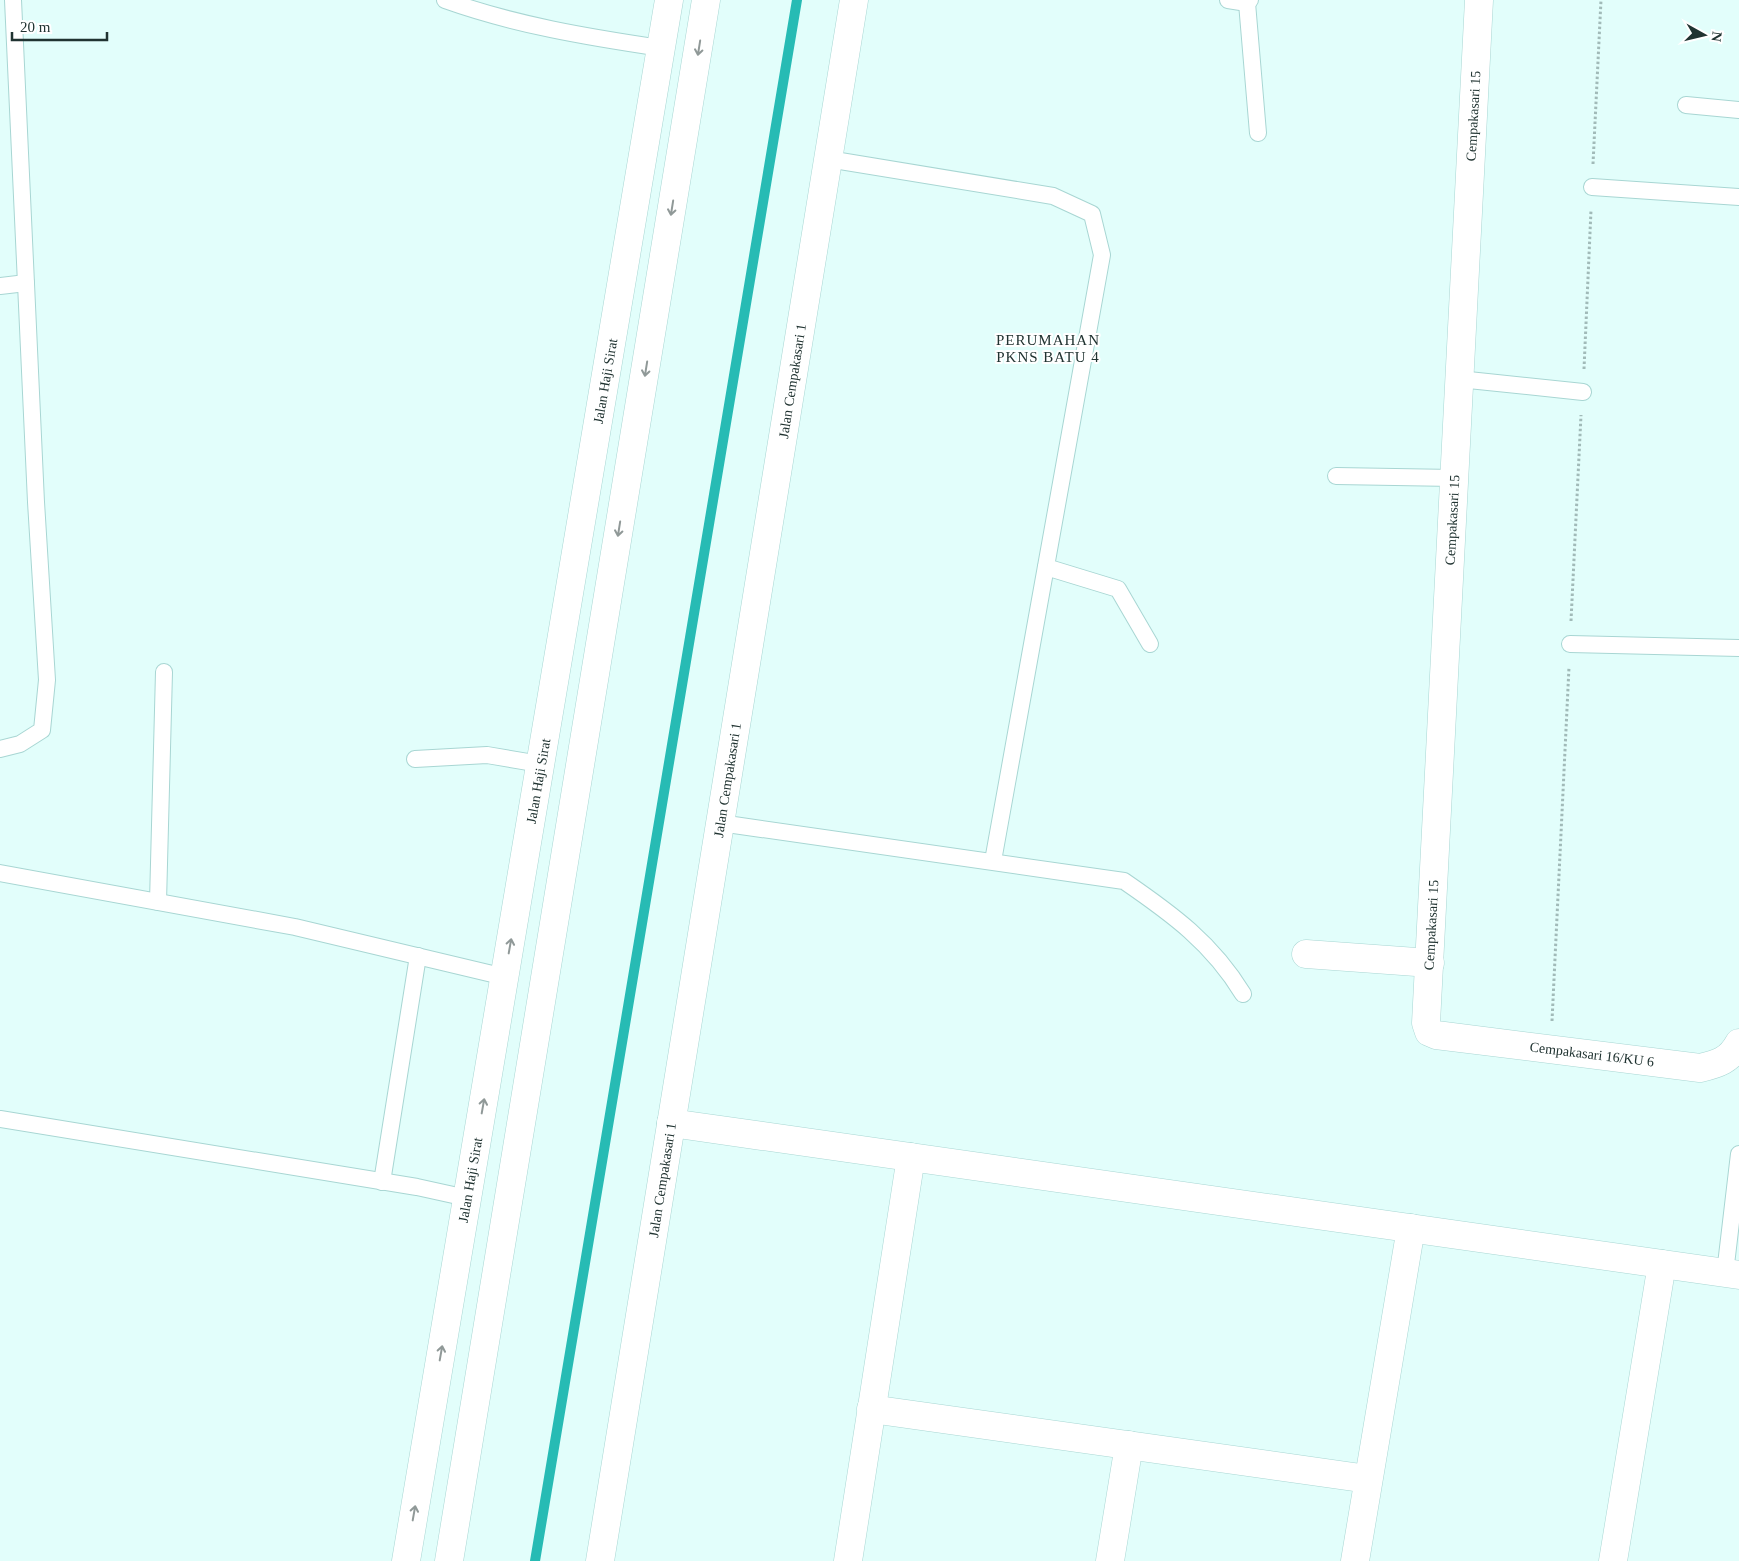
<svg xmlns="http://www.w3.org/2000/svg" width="1739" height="1561" viewBox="0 0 1739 1561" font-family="'Times New Roman',serif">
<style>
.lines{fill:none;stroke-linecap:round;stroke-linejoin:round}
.stream{stroke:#27bbb4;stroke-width:10}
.service-casing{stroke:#a8d6d3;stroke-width:18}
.minor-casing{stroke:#a8d6d3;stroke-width:29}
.secondary-casing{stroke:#a8d6d3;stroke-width:29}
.path{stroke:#a1bab8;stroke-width:3;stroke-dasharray:2.5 2.5;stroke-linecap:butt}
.service{stroke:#fff;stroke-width:16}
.minor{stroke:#fff;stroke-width:28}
.secondary{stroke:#fff;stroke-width:28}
.oneway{stroke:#909998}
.labels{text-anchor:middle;stroke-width:4;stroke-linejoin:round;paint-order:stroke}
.street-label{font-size:14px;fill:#203331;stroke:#fff}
.neighbourhood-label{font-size:15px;letter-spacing:1px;fill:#203331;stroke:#fff}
</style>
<rect width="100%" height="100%" fill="#e2fefb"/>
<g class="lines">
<polyline class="stream" points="535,1561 797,0"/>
<defs>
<g id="service">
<path d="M445,0C515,25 587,37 661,48"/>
<polyline points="1228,0 1247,3 1250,0"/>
<polyline points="1247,3 1258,133"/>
<polyline points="1686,105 1739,110"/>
<polyline points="828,159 1053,196 1092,214 1102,255 993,861"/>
<polyline points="1592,187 1739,197"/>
<polyline points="0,286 26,283"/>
<polyline points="1459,379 1583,392"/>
<polyline points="1336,476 1454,478"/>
<polyline points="1046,567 1118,589 1150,644"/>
<polyline points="1570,644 1739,648"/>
<polyline points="0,749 20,744 42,730 47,680 36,502 13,0"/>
<polyline points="415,759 487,755 540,764"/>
<path d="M720,823L1124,881C1172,914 1212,943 1243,994"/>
<polyline points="0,873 295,927 505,977"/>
<polyline points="158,902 164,672"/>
<polyline points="0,1119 417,1187 467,1198"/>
<polyline points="382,1182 418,956"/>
<polyline points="1725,1273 1739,1154"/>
</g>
<g id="minor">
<path d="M1479,0L1426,1023L1429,1032L1436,1035L1700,1068C1718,1064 1730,1060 1739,1043"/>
<polyline points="1306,954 1430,963"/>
<polyline points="671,1123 1739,1275"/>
<polyline points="871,1409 1368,1479"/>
<polyline points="600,1561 854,0"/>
<polyline points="848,1561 911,1157"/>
<polyline points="1110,1561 1129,1445"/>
<polyline points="1355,1561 1411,1228"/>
<polyline points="1613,1561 1662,1264"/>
</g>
<g id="secondary">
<polyline points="406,1561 669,0"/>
<polyline points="449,1561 706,0"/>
</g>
</defs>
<use href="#service" class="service-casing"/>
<use href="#minor" class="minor-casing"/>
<use href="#secondary" class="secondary-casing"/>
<g class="path">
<polyline points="1593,164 1601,0"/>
<polyline points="1584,369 1591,210"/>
<polyline points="1571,621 1581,415"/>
<polyline points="1552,1021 1569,667"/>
</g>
<use href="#service" class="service"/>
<use href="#minor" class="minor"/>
<use href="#secondary" class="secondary"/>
</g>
<defs><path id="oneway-shaft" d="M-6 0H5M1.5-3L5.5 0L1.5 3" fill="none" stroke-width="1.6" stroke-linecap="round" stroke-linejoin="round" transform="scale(1.25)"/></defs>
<g class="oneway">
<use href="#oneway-shaft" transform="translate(699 48) rotate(99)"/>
<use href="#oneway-shaft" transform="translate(672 208) rotate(99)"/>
<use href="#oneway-shaft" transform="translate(646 369) rotate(99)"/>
<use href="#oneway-shaft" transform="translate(619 529) rotate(99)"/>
<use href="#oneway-shaft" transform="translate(510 946) rotate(-80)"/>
<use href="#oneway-shaft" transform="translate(483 1106) rotate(-80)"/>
<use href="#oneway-shaft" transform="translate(441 1353) rotate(-80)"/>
<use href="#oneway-shaft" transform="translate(414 1513) rotate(-80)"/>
</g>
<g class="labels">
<g class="street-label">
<text transform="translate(1473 116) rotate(-87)" y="5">Cempakasari 15</text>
<text transform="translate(605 381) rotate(-80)" y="5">Jalan Haji Sirat</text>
<text transform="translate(792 381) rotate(-81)" y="5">Jalan Cempakasari 1</text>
<text transform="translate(1452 520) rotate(-87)" y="5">Cempakasari 15</text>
<text transform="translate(727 780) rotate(-81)" y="5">Jalan Cempakasari 1</text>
<text transform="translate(538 781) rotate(-80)" y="5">Jalan Haji Sirat</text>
<text transform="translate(1431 925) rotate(-87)" y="5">Cempakasari 15</text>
<text transform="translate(1592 1054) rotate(7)" y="5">Cempakasari 16/KU 6</text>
<text transform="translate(470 1180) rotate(-80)" y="5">Jalan Haji Sirat</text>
<text transform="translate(662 1180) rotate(-81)" y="5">Jalan Cempakasari 1</text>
</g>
<g class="neighbourhood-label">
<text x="1048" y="345">PERUMAHAN<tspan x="1048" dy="17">PKNS BATU 4</tspan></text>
</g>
</g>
<g transform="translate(1704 35) rotate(98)" stroke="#ffffff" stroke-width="4" paint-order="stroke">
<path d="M0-4L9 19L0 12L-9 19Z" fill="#203331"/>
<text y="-8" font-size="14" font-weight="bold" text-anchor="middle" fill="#203331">N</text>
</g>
<path d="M12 32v8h95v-8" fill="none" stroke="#203331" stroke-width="2.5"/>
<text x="20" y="32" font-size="15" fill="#203331" stroke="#ffffff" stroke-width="4" paint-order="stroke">20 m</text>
</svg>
